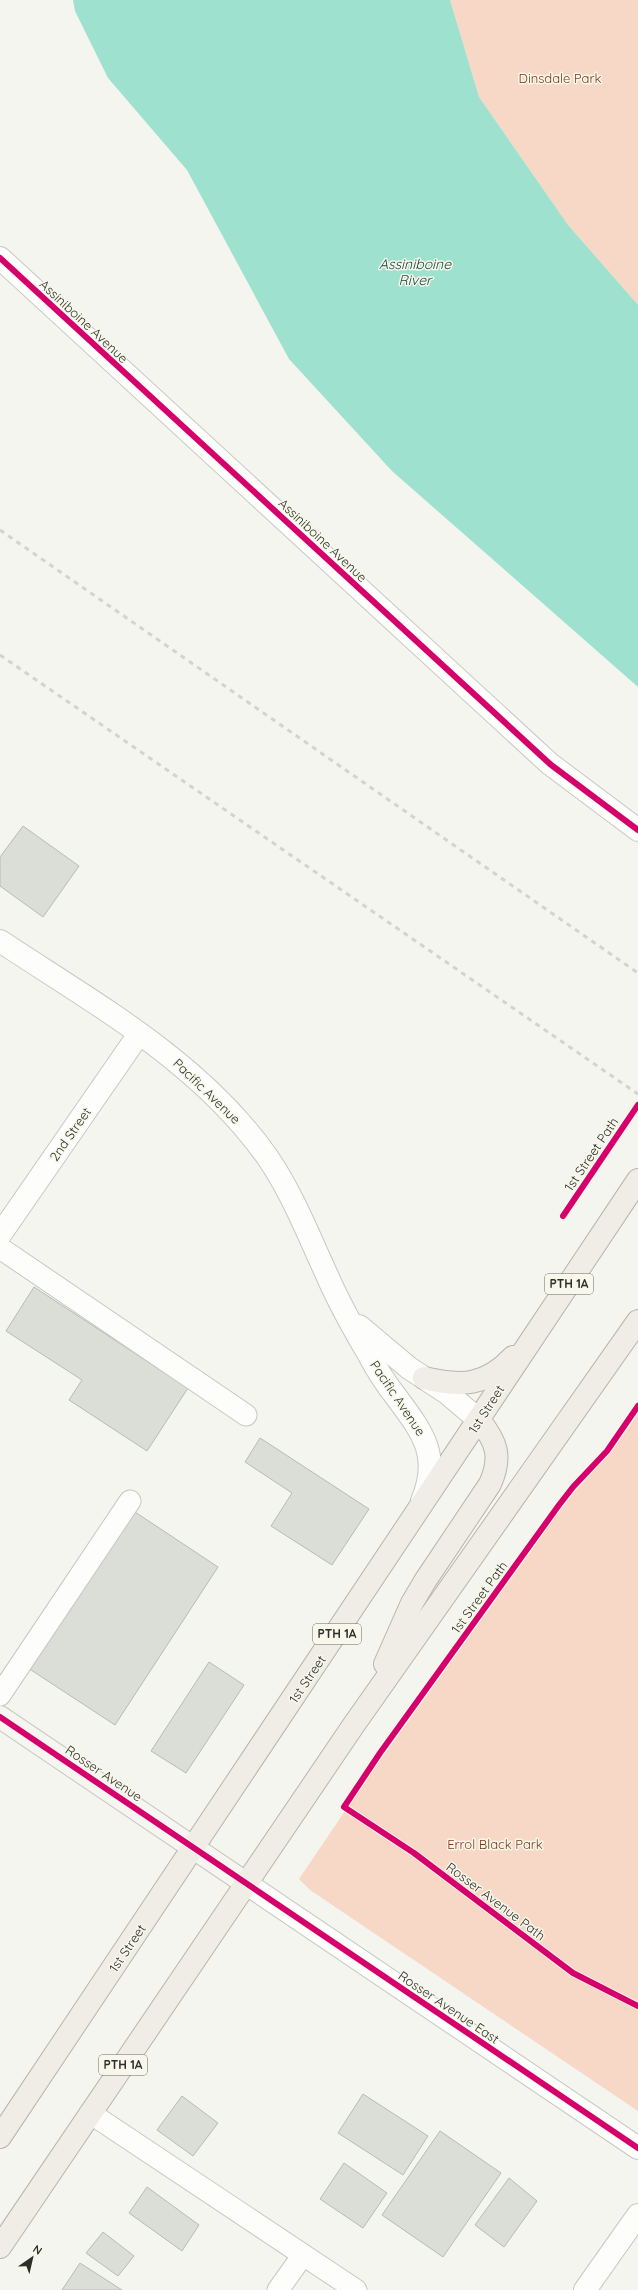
<svg xmlns="http://www.w3.org/2000/svg" width="638" height="2290" viewBox="0 0 638 2290" font-family="Quicksand,sans-serif">
<style>
.green{fill:#f7d7c5}
.water{fill:#9de1ce}
.building{fill:#dbddd7;stroke:#b8bab5}
.lines{fill:none;stroke-linecap:round;stroke-linejoin:round}
.lane-casing{stroke:#c7c8c3;stroke-width:23}
.street-casing{stroke:#c7c8c3;stroke-width:24}
.secondary-casing{stroke:#c7c8c3;stroke-width:24}
.primary-casing{stroke:#bab5a8;stroke-width:24}
.lane{stroke:#fdfefc;stroke-width:21}
.street{stroke:#fdfefc;stroke-width:22}
.secondary{stroke:#f7f5f1;stroke-width:22}
.primary{stroke:#f0ece6;stroke-width:22}
.rail{stroke:#d3d3d1;stroke-width:3;stroke-dasharray:5 5;stroke-linecap:butt}
.cycleway-casing{stroke:#f7f8eb;stroke-width:8}
.cycleway{stroke:#d6006c;stroke-width:6}
.labels{text-anchor:middle;stroke-width:3;stroke-linejoin:round;paint-order:stroke}
.shield{fill:#f7f8eb;stroke:#6a6b63;stroke-width:1}
.shield-label{font-size:12px;font-weight:bold;fill:#2e2e29}
.park-label{font-size:13px;fill:#793712;stroke:#f7f8eb}
.street-label{font-size:13px;fill:#2e2e29;stroke:#f7f8eb}
.water-label{font-size:14px;font-style:italic;fill:#1a463c;stroke:#f7f8eb}
</style>
<rect width="100%" height="100%" fill="#f4f5ee"/>
<g class="green">
<polygon points="450,0 638,0 638,305 568,225 479,97"/>
<polygon points="638,1414 638,2111 310,1890 299,1879 366,1780 568,1499 613,1449"/>
</g>
<polygon class="water" points="73,0 450,0 479,97 568,225 638,305 638,687 392,471 289,359 187,170 108,78 75,11"/>
<g class="building">
<polygon points="23,826 79,866 43,917 0,886 0,857"/>
<polygon points="34,1287 188,1388 147,1451 69,1400 82,1380 6,1331"/>
<polygon points="260,1438 369,1509 332,1565 271,1526 292,1493 245,1462"/>
<polygon points="132,1510 218,1567 115,1725 28,1668"/>
<polygon points="209,1662 244,1685 186,1773 151,1751"/>
<polygon points="363,2094 428,2136 403,2175 338,2133"/>
<polygon points="182,2096 218,2123 193,2156 157,2130"/>
<polygon points="440,2131 501,2173 443,2257 382,2215"/>
<polygon points="344,2163 387,2193 363,2228 320,2199"/>
<polygon points="509,2178 537,2201 504,2247 475,2225"/>
<polygon points="147,2187 199,2225 182,2251 129,2213"/>
<polygon points="103,2232 134,2256 118,2276 86,2253"/>
<polygon points="80,2263 122,2290 62,2290"/>
</g>
<g class="lines">
<defs>
<g id="lane">
<polyline points="0,1248 246,1415"/>
<polyline points="0,1695 130,1501"/>
<polyline points="90,2113 356,2290"/>
<polyline points="278,2290 303,2255"/>
</g>
<g id="street">
<polyline points="0,258 550,764 638,830"/>
<path d="M0,941C95,1004 201,1062 268,1158C292,1193 308,1234 326,1273C338,1301 353,1328 369,1355C377,1370 386,1384 397,1398C423,1433 441,1456 422,1501"/>
<polyline points="0,1235 139,1034"/>
<polyline points="359,1326 409,1368 447,1393 479,1420"/>
<polyline points="247,1884 638,2148"/>
<polyline points="585,2290 638,2215"/>
</g>
<polyline id="secondary" points="0,1717 247,1884"/>
<g id="primary">
<path d="M424,1378C461,1387 486,1386 513,1357"/>
<path d="M385,1664L412,1603L425,1581L490,1484C502,1457 497,1442 479,1420"/>
<polyline points="0,2137 638,1180"/>
<polyline points="0,2247 353,1726 638,1321"/>
</g>
</defs>
<use href="#lane" class="lane-casing"/>
<use href="#street" class="street-casing"/>
<use href="#secondary" class="secondary-casing"/>
<use href="#primary" class="primary-casing"/>
<use href="#lane" class="lane"/>
<use href="#street" class="street"/>
<use href="#secondary" class="secondary"/>
<use href="#primary" class="primary"/>
<g class="rail">
<polyline points="0,530 638,973"/>
<polyline points="0,655 638,1094"/>
</g>
<defs>
<g id="cycleway">
<polyline points="0,258 550,764 638,830"/>
<polyline points="563,1216 638,1105"/>
<polyline points="638,1406 607,1451 573,1487 559,1505 380,1753 344,1807 414,1853 573,1973 638,2006"/>
<polyline points="0,1717 638,2148"/>
</g>
</defs>
<use href="#cycleway" class="cycleway-casing"/>
<use href="#cycleway" class="cycleway"/>
</g>
<g class="labels">
<g class="shield">
<rect x="545" y="1274" width="48" height="20" rx="3"/>
<rect x="313" y="1624" width="48" height="20" rx="3"/>
<rect x="99" y="2055" width="48" height="20" rx="3"/>
</g>
<g class="shield-label">
<text x="569" y="1288">PTH 1A</text>
<text x="337" y="1638">PTH 1A</text>
<text x="123" y="2069">PTH 1A</text>
</g>
<g class="park-label">
<text x="560" y="83">Dinsdale Park</text>
<text x="495" y="1849">Errol Black Park</text>
</g>
<g class="street-label">
<text transform="translate(84 321) rotate(43)" y="5">Assiniboine Avenue</text>
<text transform="translate(323 540) rotate(43)" y="5">Assiniboine Avenue</text>
<text transform="translate(207 1091) rotate(44)" y="5">Pacific Avenue</text>
<text transform="translate(70 1134) rotate(-55)" y="5">2nd Street</text>
<text transform="translate(591 1154) rotate(-56)" y="5">1st Street Path</text>
<text transform="translate(398 1398) rotate(56)" y="5">Pacific Avenue</text>
<text transform="translate(486 1409) rotate(-57)" y="5">1st Street</text>
<text transform="translate(479 1597) rotate(-54)" y="5">1st Street Path</text>
<text transform="translate(307 1679) rotate(-56)" y="5">1st Street</text>
<text transform="translate(104 1773) rotate(34)" y="5">Rosser Avenue</text>
<text transform="translate(496 1901) rotate(37)" y="5">Rosser Avenue Path</text>
<text transform="translate(127 1948) rotate(-56)" y="5">1st Street</text>
<text transform="translate(449 2007) rotate(34)" y="5">Rosser Avenue East</text>
</g>
<g class="water-label">
<text x="415" y="269">Assiniboine<tspan x="415" dy="16">River</tspan></text>
</g>
</g>
<g transform="translate(32 2258) rotate(34)" stroke="#f7f8eb" stroke-width="3" paint-order="stroke">
<path d="M0-3L7 15L0 10L-7 15Z" fill="#2e2e29"/>
<text y="-6" font-size="11" font-weight="bold" text-anchor="middle" fill="#2e2e29">N</text>
</g>
</svg>
